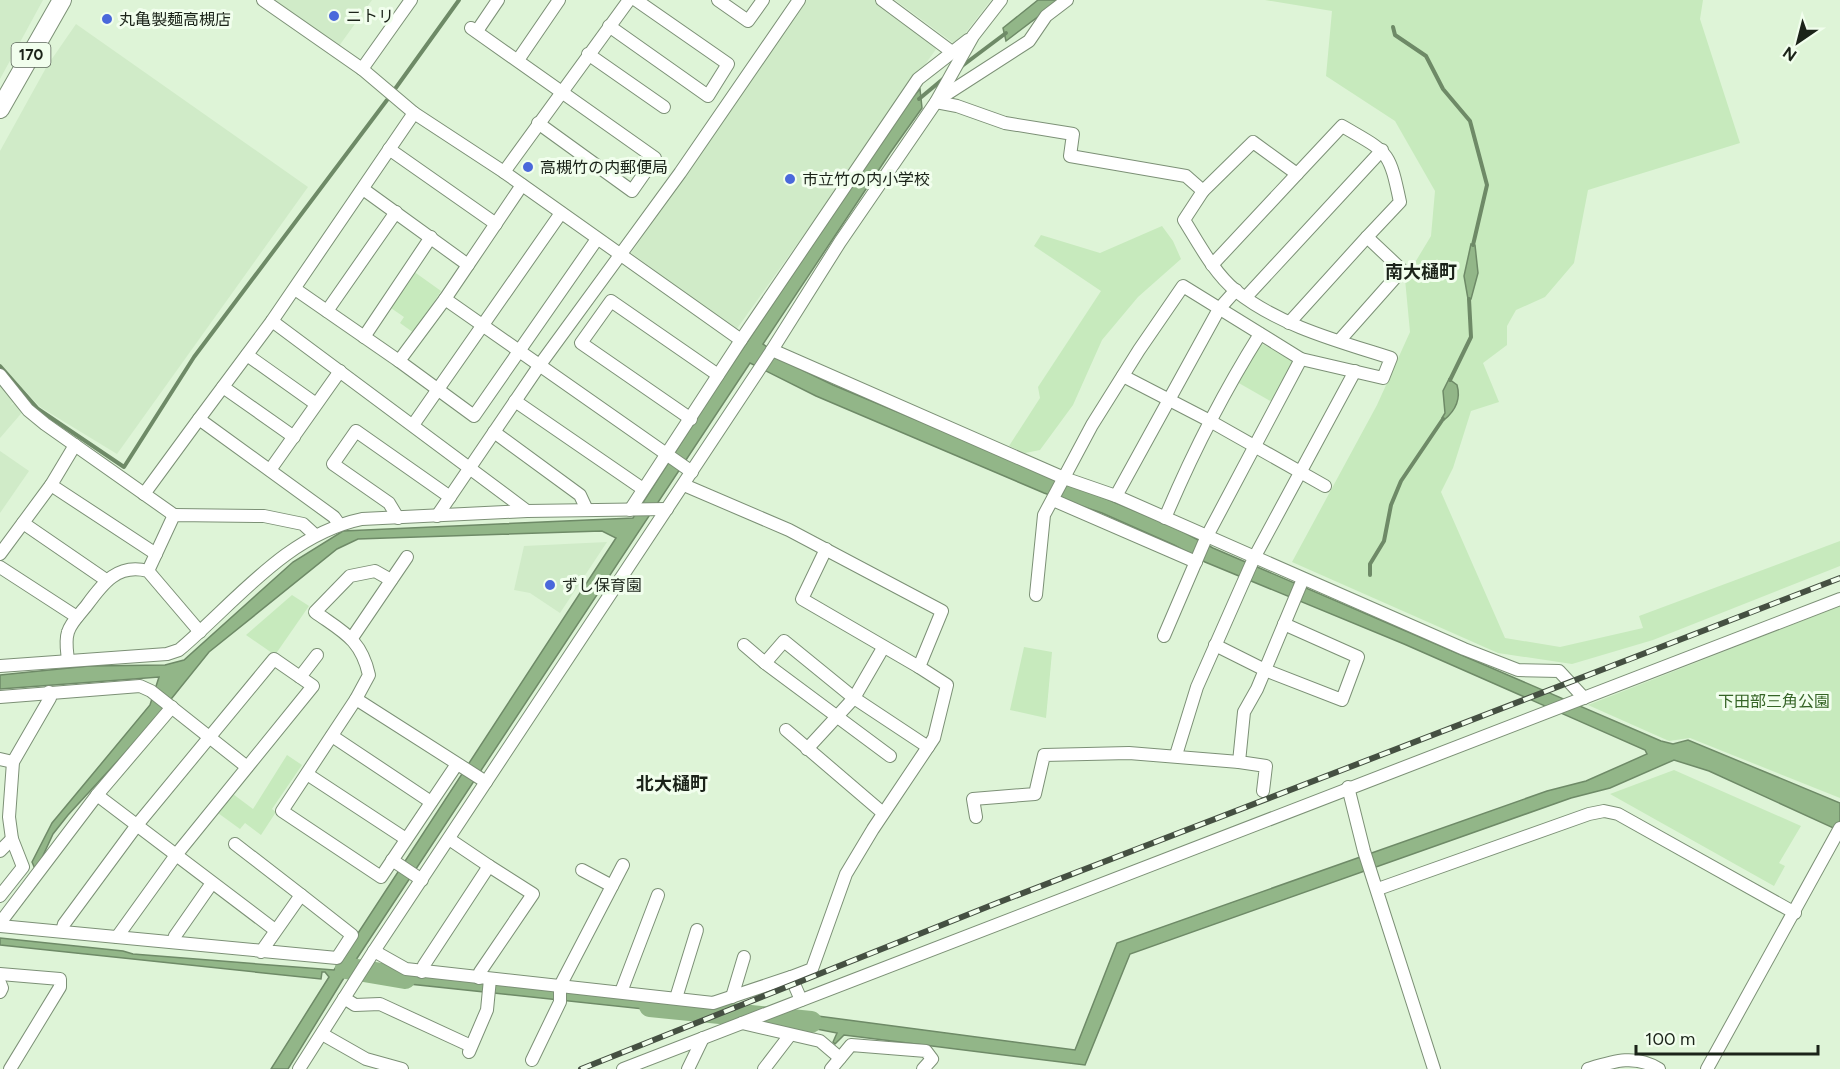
<svg xmlns="http://www.w3.org/2000/svg" width="1840" height="1069" viewBox="0 0 1840 1069" font-family="Figtree,'Noto Sans JP',sans-serif">
<style>
.built{fill:#d0ebc8}
.green{fill:#c7eabd}
.water{fill:#92b688;stroke:#6e8a67;stroke-width:1.5}
.lines{fill:none;stroke-linecap:round;stroke-linejoin:round}
.stream{stroke:#6e8a67;stroke-width:4}
.river{stroke:#92b688;stroke-width:22}
.minor-casing{stroke:#7c9076;stroke-width:14}
.highway-casing{stroke:#7c9076;stroke-width:20}
.minor{stroke:#fff;stroke-width:12}
.highway{stroke:#fff;stroke-width:18}
.rail-casing{stroke:#455042;stroke-width:6}
.rail{stroke:#f1feed;stroke-width:4;stroke-dasharray:11;stroke-linecap:butt}
.poi-dot{fill:#4a68db;stroke:#f1feed;stroke-width:2}
.labels{text-anchor:middle;stroke-width:6;stroke-linejoin:round;paint-order:stroke}
.shield{fill:#f1feed;stroke:#5b6559;stroke-width:1.5}
.shield-label{font-size:15px;font-weight:bold;fill:#1b2319}
.poi-label{font-size:16px;fill:#1b2319;stroke:#f1feed;text-anchor:start}
.park-label{font-size:16px;fill:#356426;stroke:#f1feed}
.neighbourhood-label{font-size:18px;font-weight:bold;fill:#1b2319;stroke:#f1feed}
</style>
<rect width="100%" height="100%" fill="#def4d7"/>
<g class="built">
<polygon points="0,0 43,0 0,79"/>
<polygon points="275,0 372,0 339,46"/>
<polygon points="805,0 875,0 939,45 736,330 631,253"/>
<polygon points="895,0 991,0 956,45"/>
<polygon points="76,24 308,187 117,454 40,407 0,364 0,151 47,66"/>
<polygon points="0,381 15,400 10,406 15,402 25,409 0,438"/>
<polygon points="0,451 29,471 0,513"/>
<polygon points="607,542 560,613 530,593 514,590 524,546"/>
</g>
<g class="green">
<polygon points="1265,0 1703,0 1700,19 1740,143 1588,190 1574,263 1545,297 1516,310 1507,326 1507,345 1483,363 1499,402 1471,411 1453,468 1441,492 1505,638 1560,647 1643,628 1639,616 1840,541 1840,566 1653,640 1572,664 1498,653 1292,562 1377,405 1410,332 1405,279 1431,236 1435,191 1395,121 1326,76 1332,11"/>
<polygon points="1162,226 1173,241 1181,259 1138,297 1102,340 1073,405 1040,450 1025,453 1009,446 1040,398 1038,387 1101,291 1034,246 1041,235 1100,253"/>
<polygon points="413,271 441,291 414,333 400,323 404,317 388,306"/>
<polygon points="1257,344 1262,344 1290,357 1293,364 1272,402 1237,382"/>
<polygon points="292,595 309,606 275,655 246,635"/>
<polygon points="1840,606 1840,798 1690,738 1669,741 1588,705"/>
<polygon points="1024,647 1052,652 1046,718 1010,710"/>
<polygon points="287,755 302,765 272,809 276,812 261,835 245,823 240,829 218,813 233,794 253,809"/>
<polygon points="1674,770 1801,826 1779,863 1785,866 1774,886 1610,794"/>
</g>
<g class="water">
<polygon points="1038,0 1060,0 1006,41 1003,28"/>
<polygon points="920,89 922,108 890,153 763,344 794,366 833,385 1176,528 1213,548 1661,741 1673,744 1688,740 1840,803 1840,831 1709,771 1674,760 1610,788 1571,798 1130,954 1085,1065 844,1035 835,1044 833,1042 837,1033 776,1021 795,1013 1075,1050 1117,943 1547,791 1586,781 1647,754 1645,750 1404,644 1205,562 1174,545 1102,513 1044,493 816,396 750,363 342,981 288,1069 271,1069 329,977 325,972 322,972 321,979 0,945 0,938 123,951 133,954 334,970 616,538 602,531 387,538 358,539 337,549 209,652 147,729 68,815 53,834 36,871 32,862 52,823 150,705 159,677 0,689 0,675 89,666 165,665 184,660 293,562 343,531 633,518 713,393 907,104"/>
<polygon points="1471,244 1475,245 1478,273 1471,299 1468,299 1464,276"/>
<path d="M1449,379L1457,385C1461,399 1455,411 1444,420L1442,418L1445,413L1443,391Z"/>
<polygon points="377,971 680,1005 681,1013 372,980"/>
</g>
<g class="lines">
<g class="stream">
<polyline points="1393,27 1395,35 1426,56 1443,89 1470,121 1487,185 1473,245"/>
<polyline points="962,66 1006,33"/>
<polyline points="395,89 459,0"/>
<polyline points="919,99 943,79"/>
<polyline points="0,366 38,409 124,467 194,357 387,100"/>
<polyline points="1450,380 1471,337 1469,299"/>
<polyline points="1370,575 1370,564 1384,541 1391,505 1401,481 1443,419"/>
</g>
<g class="river">
<polyline points="346,968 405,978"/>
<polyline points="650,1006 811,1022"/>
</g>
<defs>
<g id="minor">
<polyline points="263,0 362,69 414,113 504,172 741,340"/>
<polyline points="718,0 748,21 763,0"/>
<polyline points="882,0 952,52"/>
<polyline points="609,26 708,96 728,64 636,0"/>
<polyline points="471,28 655,158 632,191 538,123"/>
<polyline points="477,31 498,0"/>
<polyline points="588,54 664,107"/>
<polyline points="518,60 559,0"/>
<polyline points="362,69 411,0"/>
<polyline points="939,99 1029,41 1046,16 1067,0"/>
<polyline points="936,102 957,106 1005,123 1073,134 1070,156 1186,176 1203,191"/>
<polyline points="389,149 496,224"/>
<polyline points="504,172 629,0"/>
<polyline points="363,189 468,265 445,299 692,472"/>
<polyline points="468,265 522,185"/>
<polyline points="1212,265 1297,174"/>
<polyline points="295,289 399,361"/>
<polyline points="1246,297 1382,150"/>
<polyline points="445,299 399,361 474,416 597,239"/>
<polyline points="327,311 396,212"/>
<polyline points="272,321 527,511"/>
<polyline points="1289,323 1367,237"/>
<polyline points="364,337 431,237"/>
<polyline points="772,350 1064,478 1116,496 1464,649 1518,670 1559,671 1584,698"/>
<polyline points="247,355 316,404"/>
<polyline points="0,375 28,410 45,424 174,515"/>
<polyline points="1123,376 1210,421 1325,486"/>
<polyline points="223,387 294,437"/>
<polyline points="515,401 643,489"/>
<polyline points="199,419 272,321 414,113"/>
<polyline points="691,419 581,343 611,301 718,375"/>
<polyline points="413,425 561,213"/>
<polyline points="494,432 580,495 587,510"/>
<polyline points="75,445 51,485 156,554"/>
<polyline points="270,470 340,371"/>
<polyline points="684,485 789,530 942,611 919,667 947,685 934,738 873,829 846,874 812,969 791,977"/>
<polyline points="144,494 199,419 334,517 339,524"/>
<polyline points="1116,496 1219,309 1236,290"/>
<polyline points="1053,500 1196,562"/>
<polyline points="630,510 741,340 918,79 968,40"/>
<polyline points="437,516 539,366 680,173 799,0"/>
<polyline points="398,518 389,503 333,464 356,431 450,497"/>
<path d="M1165,518C1192,454 1223,393 1260,334"/>
<polyline points="23,523 106,580"/>
<polyline points="826,549 802,599 919,667"/>
<polyline points="0,554 51,485"/>
<polyline points="0,567 77,617"/>
<polyline points="148,571 174,515 264,516 303,524 315,535"/>
<path d="M1036,595L1044,515L1092,425L1139,350L1183,286L1301,359L1383,378L1391,358C1338,341 1280,326 1236,291C1214,273 1199,244 1184,220L1203,191L1253,142L1297,174L1342,126C1388,153 1389,149 1400,202L1367,237L1402,270L1339,341"/>
<polyline points="1164,636 1206,538 1301,359"/>
<polyline points="352,638 407,557"/>
<polyline points="744,645 765,663 784,641 854,698 928,747"/>
<polyline points="1215,645 1265,670 1342,700 1358,657 1284,624"/>
<path d="M68,660C67,651 65,641 68,632C71,622 81,613 87,605C103,583 118,563 148,571L200,632"/>
<polyline points="765,663 890,756"/>
<path d="M0,666L167,654L179,650C236,602 286,535 362,519L527,511L667,509"/>
<polyline points="300,677 317,655"/>
<polyline points="0,697 140,686 151,691 247,767"/>
<path d="M356,699L369,675C361,639 343,632 315,612L350,576L375,571L391,580"/>
<polyline points="786,730 883,813"/>
<polyline points="332,736 431,802"/>
<polyline points="807,749 854,698 883,648"/>
<polyline points="1176,755 1197,687 1254,558 1355,371"/>
<polyline points="0,759 13,762"/>
<polyline points="457,764 381,877 282,811 356,699 486,782"/>
<polyline points="307,774 406,839"/>
<polyline points="1348,787 1364,851 1434,1069"/>
<polyline points="1263,791 1266,766 1239,762 1244,712 1257,689 1303,579"/>
<polyline points="97,795 275,930"/>
<polyline points="976,817 973,799 1035,794 1044,755 1129,753 1239,762"/>
<polyline points="449,839 489,866"/>
<polyline points="235,844 301,895"/>
<polyline points="0,851 12,839"/>
<polyline points="392,860 422,880"/>
<polyline points="582,870 612,886"/>
<polyline points="1378,889 1589,814 1604,811 1618,814 1795,913"/>
<polyline points="0,896 23,867 12,839 9,817 13,762 50,698 49,692"/>
<polyline points="0,923 97,795 172,707"/>
<polyline points="0,926 337,958 352,935 301,895 261,952"/>
<polyline points="62,931 64,924 137,825 274,659 313,686 176,855 117,937"/>
<polyline points="173,942 175,936 212,883"/>
<polyline points="374,951 406,969 713,1003 791,977 801,1000"/>
<polyline points="422,972 424,965 489,866 533,894 480,972 479,978"/>
<polyline points="0,974 60,979 60,987 10,1069"/>
<polyline points="0,983 2,988 0,992"/>
<polyline points="621,992 658,895"/>
<polyline points="732,997 744,957"/>
<polyline points="344,998 355,1005 380,1004 471,1046"/>
<polyline points="676,998 697,930"/>
<polyline points="742,1023 820,1041 840,1058"/>
<polyline points="322,1034 366,1059 402,1069"/>
<polyline points="469,1052 487,1010 490,979"/>
<polyline points="532,1060 560,1002 560,986 623,865"/>
<polyline points="299,1069 374,951 772,350 840,242 936,102 973,36 1001,0"/>
<polyline points="623,1069 1840,599"/>
<polyline points="688,1069 703,1038"/>
<polyline points="764,1069 790,1035"/>
<polyline points="831,1069 851,1045 926,1051 932,1059 923,1069"/>
<path d="M1588,1069C1614,1061 1635,1054 1659,1069"/>
<polyline points="1707,1069 1840,828"/>
</g>
<polyline id="highway" points="0,109 62,0"/>
</defs>
<use href="#minor" class="minor-casing"/>
<use href="#highway" class="highway-casing"/>
<use href="#minor" class="minor"/>
<use href="#highway" class="highway"/>
<defs>
<polyline id="rail" points="581,1069 997,903 1840,578"/>
</defs>
<use href="#rail" class="rail-casing"/>
<use href="#rail" class="rail"/>
</g>
<g class="poi-dot">
<circle cx="334" cy="16" r="6"/>
<circle cx="107" cy="19" r="6"/>
<circle cx="528" cy="167" r="6"/>
<circle cx="790" cy="179" r="6"/>
<circle cx="550" cy="585" r="6"/>
</g>
<g class="labels">
<rect class="shield" x="11.5" y="43" width="39" height="24" rx="4.5"/>
<g class="shield-label">
<text x="31" y="60">170</text>
</g>
<g class="poi-label">
<text x="346" y="22">ニトリ</text>
<text x="119" y="25">丸亀製麺高槻店</text>
<text x="540" y="173">高槻竹の内郵便局</text>
<text x="802" y="185">市立竹の内小学校</text>
<text x="562" y="591">ずし保育園</text>
</g>
<g class="park-label">
<text x="1774" y="707">下田部三角公園</text>
</g>
<g class="neighbourhood-label">
<text x="1421" y="278">南大樋町</text>
<text x="672" y="790">北大樋町</text>
</g>
</g>
<g transform="translate(1798 42) rotate(215)" stroke="#f1feed" stroke-width="4.5" paint-order="stroke">
<path d="M0-4.5L10 22L0 15L-10 22Z" fill="#1b2319"/>
<text y="-9" font-size="16" font-weight="bold" text-anchor="middle" fill="#1b2319">N</text>
</g>
<path d="M1636 1045v9h182v-9" fill="none" stroke="#1b2319" stroke-width="3"/>
<text x="1645" y="1045" font-size="18" fill="#1b2319" stroke="#f1feed" stroke-width="4.5" paint-order="stroke">100 m</text>
</svg>
